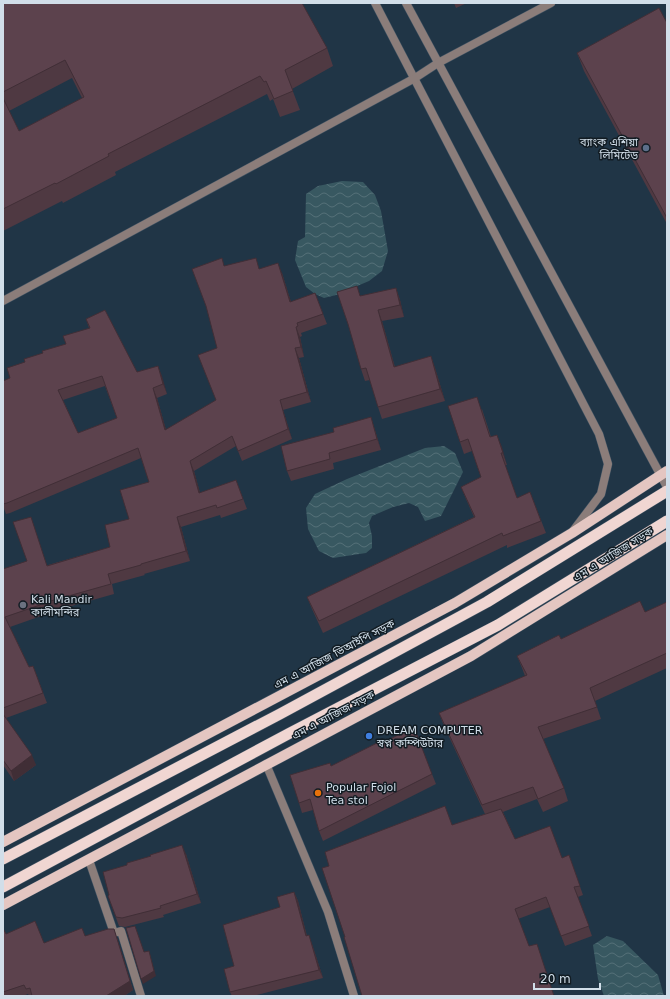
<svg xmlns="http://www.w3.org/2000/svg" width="670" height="999" viewBox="0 0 670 999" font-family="'DejaVu Sans','Noto Sans Bengali',sans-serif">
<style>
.water{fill:url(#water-waves)}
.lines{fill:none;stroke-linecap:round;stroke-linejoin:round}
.minor-casing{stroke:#405363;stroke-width:9}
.primary-casing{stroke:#405363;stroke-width:11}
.trunk-casing{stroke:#405363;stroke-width:12}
.minor{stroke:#8b7d7a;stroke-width:8}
.primary{stroke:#e4c6c1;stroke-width:10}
.trunk{stroke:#f0d6d2;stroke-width:11}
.wall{fill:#4f3942;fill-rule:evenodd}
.shaded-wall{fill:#402e36}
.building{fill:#5c424d;stroke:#402e36;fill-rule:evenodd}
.service-dot{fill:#5c6f8a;stroke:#121c23;stroke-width:1.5}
.worship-dot{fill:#6b7280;stroke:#121c23;stroke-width:1.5}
.shop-dot{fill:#3f7fe0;stroke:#121c23;stroke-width:1.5}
.food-dot{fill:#e8710a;stroke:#121c23;stroke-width:1.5}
.labels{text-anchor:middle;stroke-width:3;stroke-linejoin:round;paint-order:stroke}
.poi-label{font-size:11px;fill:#d1dee9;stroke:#121c23;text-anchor:start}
.street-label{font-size:11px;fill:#d1dee9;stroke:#121c23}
</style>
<defs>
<pattern id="water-waves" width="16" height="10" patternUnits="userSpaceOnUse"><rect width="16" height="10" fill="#385861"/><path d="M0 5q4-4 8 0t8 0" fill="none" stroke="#547078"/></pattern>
</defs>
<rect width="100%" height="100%" fill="#203546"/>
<g class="water">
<polygon points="342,181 363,182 375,195 381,211 388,251 382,271 369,281 336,295 324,298 315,294 306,287 295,260 298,241 305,237 306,194 318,186"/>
<polygon points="444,446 455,453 463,472 441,516 425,521 418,507 409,503 393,507 372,516 369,523 372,536 372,548 366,553 333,558 319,551 308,529 306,508 315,494 347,479 425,448"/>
<polygon points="607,936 623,941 658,975 664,996 604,996 598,979 593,945"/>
</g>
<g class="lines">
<defs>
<g id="minor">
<polyline points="375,3 599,434 608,464 601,494 573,531"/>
<polyline points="406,3 667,487"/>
<polyline points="3,301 415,78 438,63 551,3"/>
<polyline points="266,764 328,912 354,996"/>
<polyline points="89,860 114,933 121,931 141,996"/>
</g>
<g id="primary">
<polyline points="3,842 455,603 572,533 667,471"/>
<polyline points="3,905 471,656 667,535"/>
</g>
<g id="trunk">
<polyline points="3,859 280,714 487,602 667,491"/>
<polyline points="3,887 290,733 498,625 667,521"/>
</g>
</defs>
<use href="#minor" class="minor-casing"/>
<use href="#primary" class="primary-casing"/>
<use href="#trunk" class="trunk-casing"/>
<use href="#minor" class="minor"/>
<use href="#primary" class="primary"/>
<use href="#trunk" class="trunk"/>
</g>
<g class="wall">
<path d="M3,3L327,48L333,66L292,89L300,110L280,117L273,99L270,101L267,94L115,172L116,175L63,203L62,201L3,231ZM72,78L82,98L19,131L9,111Z"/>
<polygon points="454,3 467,3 456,8"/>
<polygon points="667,23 667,224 584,71 577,53"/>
<path d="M224,266L260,269L282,273L291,302L315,293L327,324L301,333L302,336L300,337L304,357L299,358L311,402L283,410L292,439L242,461L236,446L194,471L200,493L236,480L247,509L221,518L220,515L181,527L190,561L144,574L145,575L112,584L114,594L43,614L44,615L10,627L29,667L33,666L47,703L6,718L36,765L14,781L3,765V569L48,565L110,547L129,519L149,482L141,458L10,513L6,514L3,506V381L10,378L25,362L43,353L66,344L89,328L86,319L137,372L158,366L167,394L157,398L166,430L216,401L217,348ZM105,386L117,418L78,433L63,400Z"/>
<polygon points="357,286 360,296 396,288 400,300 404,317 382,321 395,367 431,356 435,368 445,401 382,419 378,407 370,380 365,381 361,369"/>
<polygon points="482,409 491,437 497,435 507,465 505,465 517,498 530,492 546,533 507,548 507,545 323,633 312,609 307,597 474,517 466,499 461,487 481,477 472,451 464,454 460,442"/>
<polygon points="371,417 374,427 381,450 333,463 334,469 291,481 287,471 334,432"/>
<polygon points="667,602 667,668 595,701 601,719 543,739 564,788 568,801 543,812 537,799 503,812 515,839 562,858 569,855 583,895 578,897 592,936 565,946 550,907 518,919 345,937 452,825 485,814 444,726 439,713 525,676 522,668 517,656 561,639 645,612"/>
<polygon points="384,742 432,774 436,784 323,841 319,831 313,810 302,813 299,803 331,766"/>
<polygon points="186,854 201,903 163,915 164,917 125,927 119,926 108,896"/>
<polygon points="294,892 298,901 307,936 312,944 323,978 253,996 232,996 230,992 234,966 280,907"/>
<polygon points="3,930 6,934 44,943 85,936 117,938 133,990 124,996 29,996 28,994 23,996 3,996"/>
</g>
<g class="shaded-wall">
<polygon points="278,263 282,273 294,312 290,302"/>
<polygon points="396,288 400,300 404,317 400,305"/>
<polygon points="378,310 382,321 398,379 394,367"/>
<polygon points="296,327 300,337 304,357 301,347"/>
<polygon points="295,348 299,358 311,402 307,392"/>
<polygon points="431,356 435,368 445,401 440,389"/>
<polygon points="158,366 162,376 167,394 163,384"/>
<polygon points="153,388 157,398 169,440 165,430"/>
<polygon points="280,400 283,410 292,439 288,429"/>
<polygon points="371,417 374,427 381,450 377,439"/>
<polygon points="497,435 502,447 507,465"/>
<polygon points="190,461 194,471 203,503 199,493"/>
<polygon points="177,517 181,527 190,561 186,551"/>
<polygon points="32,755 36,765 14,781 11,771"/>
<polygon points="182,845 186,854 201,903 197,894"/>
<polygon points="294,892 298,901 309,945 306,936"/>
<polygon points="114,929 133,990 124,996 106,996"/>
<polygon points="309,935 312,944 323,978 319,970"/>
<polygon points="149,951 156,976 143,984 141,979"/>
</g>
<g class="building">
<polygon points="3,3 302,3 327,48 285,70 293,91 274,99 266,81 264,82 260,76 108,154 109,156 56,184 55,183 3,209 3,98 19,131 84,97 65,60 3,92"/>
<polygon points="659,8 667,23 667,218 577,53"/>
<path d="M222,258L224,266L256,258L259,269L278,263L290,302L315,293L323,314L297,323L298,326L296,327L301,347L295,348L307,392L280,400L288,429L238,451L232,436L190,461L199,493L236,480L243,499L217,508L216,505L177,517L186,551L141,564V565L108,574L111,584L40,604V605L5,617L29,667L33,666L43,693L3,708V569L27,561L13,522L31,517L47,566L110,547L105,525L129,519L120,490L149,482L138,448L7,503L3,504V381L10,378L7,368L25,362L24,359L43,353L42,351L66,344L63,336L90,328L86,319L105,310L137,372L158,366L163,384L153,388L165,430L216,400L198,355L217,348L206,306L192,269ZM102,376L117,418L78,433L58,390Z"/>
<polygon points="357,286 360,296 396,288 400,305 378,310 394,367 431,356 440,389 378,407 366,368 361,369 348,324 337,292"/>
<polygon points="477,397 490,437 497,435 503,453 501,453 517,498 530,492 541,521 503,536 502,533 319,621 307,597 475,517 461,487 481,477 468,439 460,442 448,406"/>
<polygon points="371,417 377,439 329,453 330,459 287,471 281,446 334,432 333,428"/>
<polygon points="640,601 645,612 667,602 667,653 590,688 597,707 538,727 564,788 538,799 533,787 482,805 439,713 527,675 517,656 559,635 561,639"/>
<polygon points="3,714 32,755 11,771 3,760"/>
<polygon points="414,727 432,774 319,831 310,799 299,803 290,775 330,763 331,766 383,740 384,742"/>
<polygon points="445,806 452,825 501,809 515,839 550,826 562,858 569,855 580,886 574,887 589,926 561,936 546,897 515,909 529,946 537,944 554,996 362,996 344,937 345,937 322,868 329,866 325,852"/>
<polygon points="182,845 197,894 160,906 161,908 122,918 116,917 108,896 109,895 103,872 127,865 127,863 151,856 150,855"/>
<polygon points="294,892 306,936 309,935 319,970 230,992 224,969 234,966 223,925 280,907 277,897"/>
<polygon points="35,921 44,943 82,928 85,936 108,929 114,929 130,981 106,996 32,996 30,988 26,989 24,985 3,992 3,930 4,930 6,934"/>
<polygon points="135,926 144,952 149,951 154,971 141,979 126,928"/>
</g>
<circle class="service-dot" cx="646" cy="148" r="4"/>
<circle class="worship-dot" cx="23" cy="605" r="4"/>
<circle class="shop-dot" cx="369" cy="736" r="4"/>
<circle class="food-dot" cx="318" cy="793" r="4"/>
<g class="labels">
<g class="poi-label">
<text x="638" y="146" text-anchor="end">ব্যাংক এশিয়া<tspan x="638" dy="13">লিমিটেড</tspan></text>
<text x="31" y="603">Kali Mandir<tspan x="31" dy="13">কালীমন্দির</tspan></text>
<text x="377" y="734">DREAM COMPUTER<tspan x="377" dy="13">স্বপ্ন কম্পিউটার</tspan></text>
<text x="326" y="791">Popular Fojol<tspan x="326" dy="13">Tea stol</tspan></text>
</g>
<g class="street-label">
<text transform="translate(613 554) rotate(-32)" y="4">এম এ আজিজ সড়ক</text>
<text transform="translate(334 654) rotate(-28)" y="4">এম এ আজিজ ভিআইপি সড়ক</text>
<text transform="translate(333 715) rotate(-28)" y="4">এম এ আজিজ সড়ক</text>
</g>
</g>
<rect width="670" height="999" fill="none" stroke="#d1dee9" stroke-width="8"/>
<path d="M534 983v6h66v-6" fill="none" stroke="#d1dee9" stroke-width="2"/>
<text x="540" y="983" font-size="12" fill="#d1dee9" stroke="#121c23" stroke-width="3" paint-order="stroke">20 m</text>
</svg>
